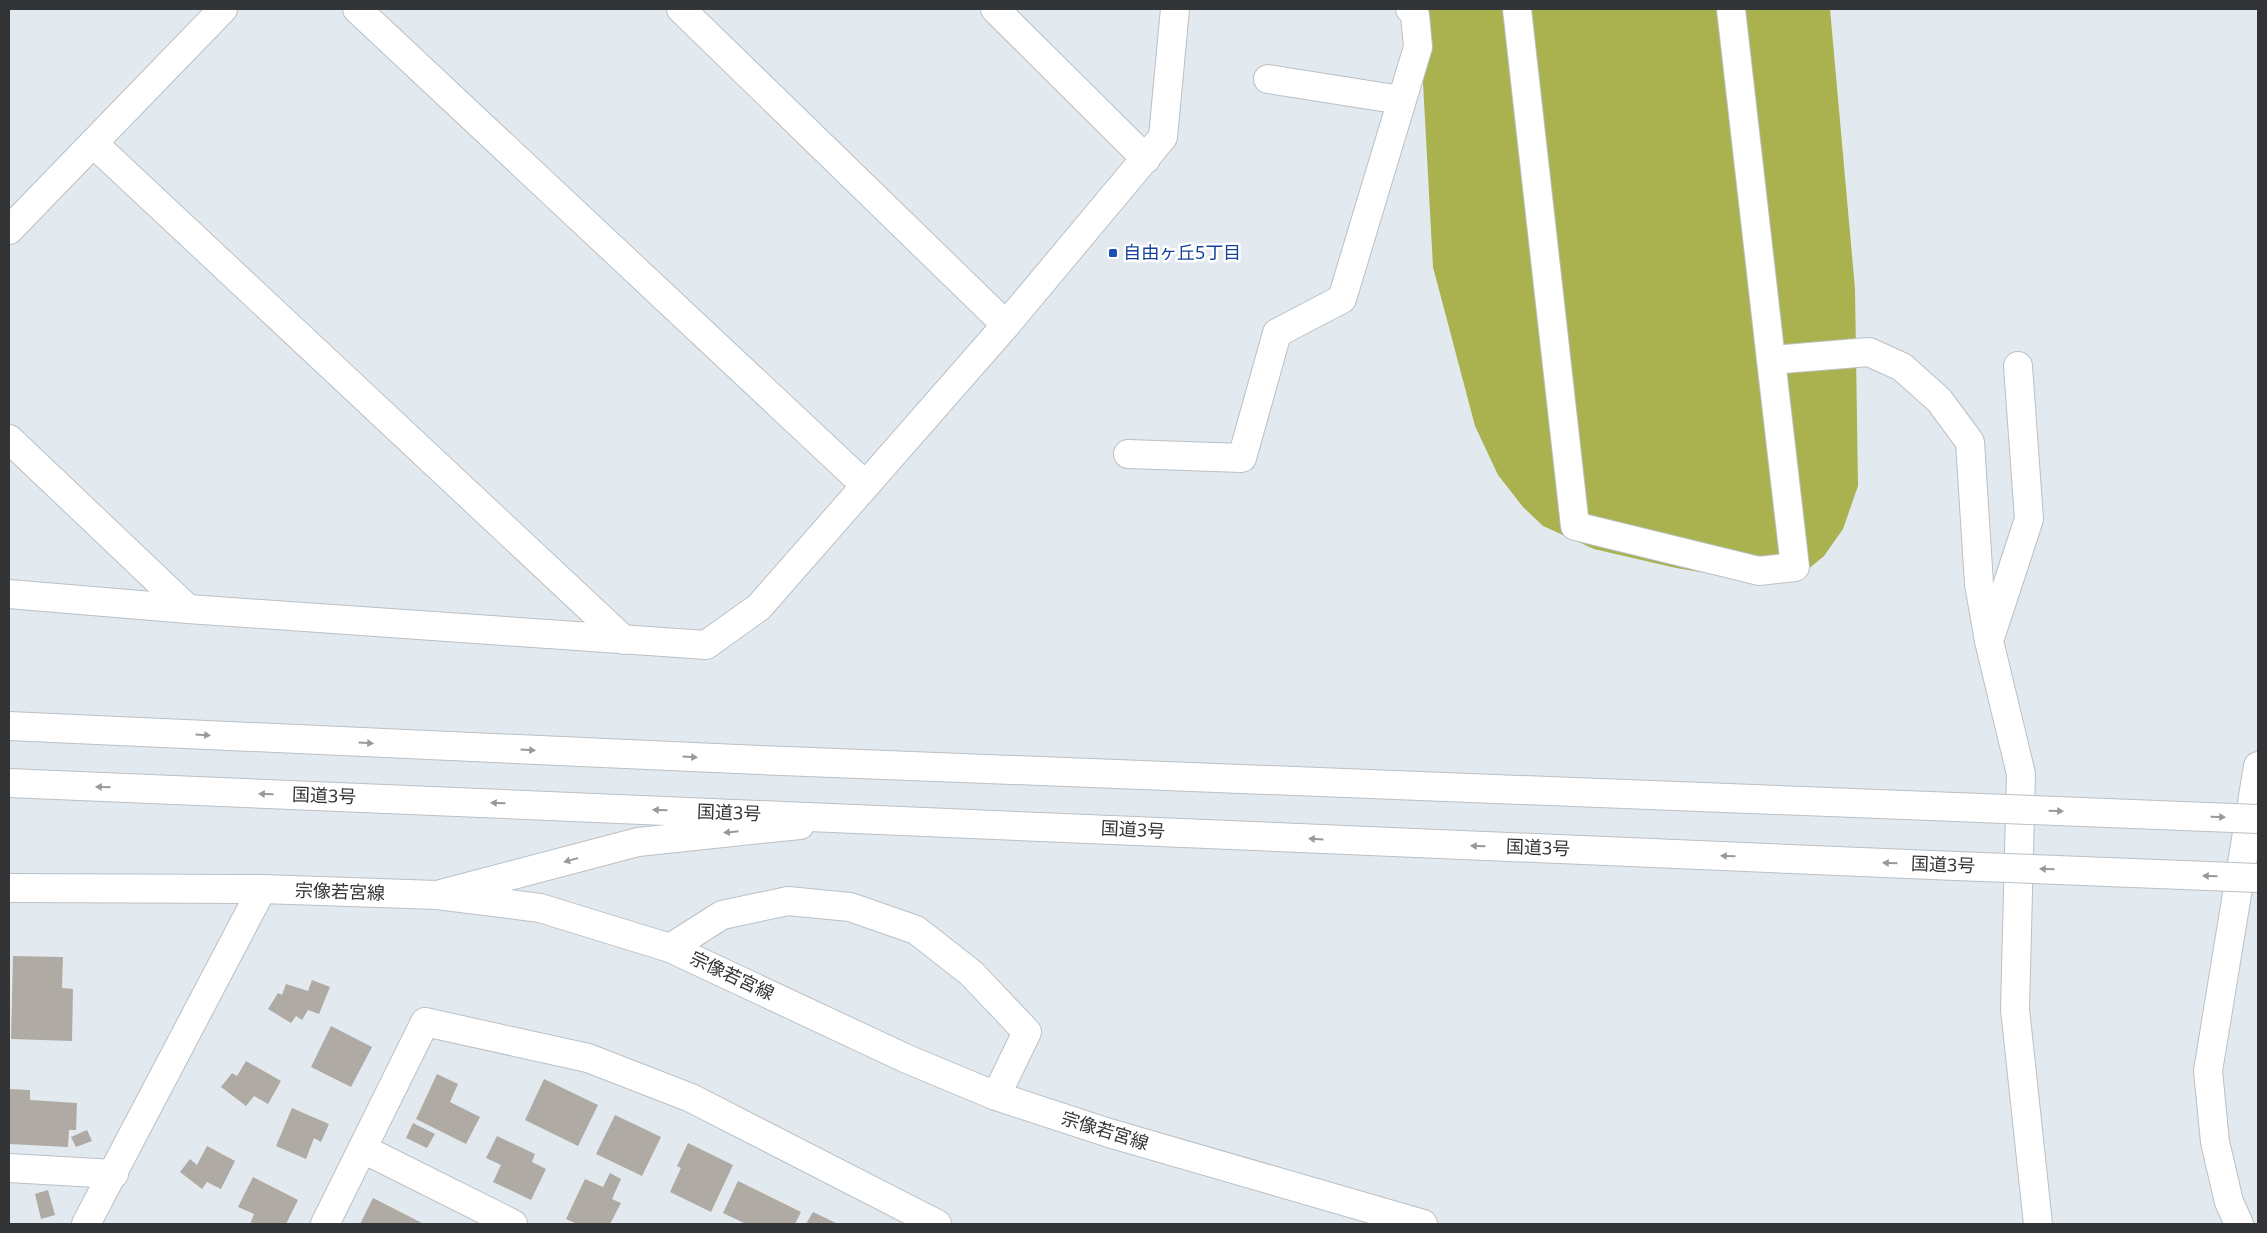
<svg xmlns="http://www.w3.org/2000/svg" width="2267" height="1233" viewBox="0 0 2267 1233" font-family="'Noto Sans','Noto Sans JP',sans-serif">
<style>
.forest{fill:#aab14f}
.building{fill:#afaaa4}
.lines{fill:none;stroke-linecap:round;stroke-linejoin:round}
.minor-casing{stroke:#bac0c5;stroke-width:30}
.tertiary-casing{stroke:#bac0c5;stroke-width:30}
.secondary-casing{stroke:#bac0c5;stroke-width:30}
.trunk-casing{stroke:#bac0c5;stroke-width:30}
.minor{stroke:#fff;stroke-width:28}
.tertiary{stroke:#fff;stroke-width:28}
.secondary{stroke:#fff;stroke-width:28}
.trunk{stroke:#fff;stroke-width:28}
.trunk-bridge-casing{stroke:#bac0c5;stroke-width:30;stroke-linecap:butt}
.trunk-bridge{stroke:#fff;stroke-width:28}
.oneway{fill:#989a9a}
.transit-dot{fill:#1a4fb4;stroke:#fff;stroke-width:2}
.labels{text-anchor:middle;stroke-width:5;stroke-linejoin:round;paint-order:stroke}
.transit-label{font-size:18px;fill:#164399;stroke:#fff;text-anchor:start}
.street-label{font-size:18px;fill:#323436;stroke:#fff}
</style>
<rect width="100%" height="100%" fill="#e3eaef"/>
<polygon class="forest" points="1419,9 1830,9 1855,289 1858,486 1843,529 1824,556 1795,580 1761,582 1676,568 1594,549 1543,526 1523,507 1498,475 1475,426 1433,267"/>
<g class="building">
<polygon points="13,956 63,957 62,988 73,989 72,1041 11,1039"/>
<polygon points="312,980 330,987 319,1014 308,1010 302,1020 296,1016 291,1023 268,1009 278,993 282,995 286,984 308,991"/>
<polygon points="331,1026 372,1047 351,1087 311,1067"/>
<polygon points="246,1061 281,1081 268,1104 254,1096 246,1106 221,1087 232,1073 237,1076"/>
<polygon points="437,1074 458,1084 450,1102 480,1117 466,1144 416,1119"/>
<polygon points="544,1079 598,1105 578,1146 525,1120"/>
<polygon points="9,1089 30,1090 30,1100 77,1103 76,1130 69,1130 68,1147 9,1144"/>
<polygon points="292,1108 329,1124 321,1142 314,1138 306,1159 276,1146"/>
<polygon points="615,1115 661,1137 642,1176 596,1154"/>
<polygon points="413,1123 435,1134 427,1148 406,1138"/>
<polygon points="87,1130 92,1141 76,1147 71,1137"/>
<polygon points="497,1136 535,1154 532,1162 546,1169 531,1200 493,1182 501,1165 486,1158"/>
<polygon points="688,1143 733,1165 711,1212 670,1192 681,1168 677,1166"/>
<polygon points="207,1146 235,1161 221,1189 207,1182 202,1189 180,1172 190,1159 197,1165"/>
<polygon points="610,1173 621,1179 612,1199 621,1203 610,1224 577,1224 566,1219 585,1179 603,1187"/>
<polygon points="253,1177 298,1200 286,1224 250,1224 254,1214 238,1207"/>
<polygon points="738,1181 801,1212 795,1224 746,1224 723,1213"/>
<polygon points="48,1190 55,1215 41,1219 35,1194"/>
<polygon points="373,1198 424,1224 360,1224"/>
<polygon points="813,1212 838,1224 806,1224"/>
</g>
<g class="lines">
<defs>
<g id="minor">
<polyline points="357,9 865,485"/>
<polyline points="681,9 1006,325"/>
<polyline points="995,9 1146,159"/>
<polyline points="1517,9 1575,526 1759,571 1795,567 1771,360 1869,352 1902,367 1939,400 1970,442 1979,584 1989,641"/>
<polyline points="1731,9 1771,360"/>
<polyline points="1268,79 1401,100"/>
<polyline points="93,143 624,640"/>
<polyline points="9,230 223,9"/>
<polyline points="2018,366 2029,519 1989,641 2021,774 2015,1009 2038,1224"/>
<polyline points="9,439 188,609"/>
<polyline points="1128,454 1242,458 1277,333 1342,299 1418,47 1415,15 1410,9"/>
<polyline points="9,594 188,609 706,645 759,607 1006,325 1163,137 1175,9"/>
<polyline points="437,895 638,842 800,825"/>
<polyline points="670,948 722,915 788,901 850,907 916,930 971,973 1027,1032 996,1096"/>
<polyline points="363,1149 513,1224"/>
<polyline points="9,1168 114,1174"/>
<polyline points="325,1224 425,1022 588,1058 691,1098 937,1224"/>
<polyline points="2239,1224 2229,1202 2215,1142 2208,1071 2258,766"/>
</g>
<polyline id="tertiary" points="86,1224 262,889"/>
<polyline id="secondary" points="9,888 262,889 437,895 540,908 670,948 907,1059 996,1096 1109,1133 1423,1224"/>
<g id="trunk">
<polyline points="9,726 759,760 1955,807"/>
<polyline points="9,783 1956,866"/>
</g>
</defs>
<use href="#minor" class="minor-casing"/>
<use href="#tertiary" class="tertiary-casing"/>
<use href="#secondary" class="secondary-casing"/>
<use href="#trunk" class="trunk-casing"/>
<use href="#minor" class="minor"/>
<use href="#tertiary" class="tertiary"/>
<use href="#secondary" class="secondary"/>
<use href="#trunk" class="trunk"/>
<defs>
<g id="trunk-bridge">
<polyline points="1955,807 2258,819"/>
<polyline points="1956,866 2258,878"/>
</g>
</defs>
<use href="#trunk-bridge" class="trunk-bridge-casing"/>
<use href="#trunk-bridge" class="trunk-bridge"/>
</g>
<defs><path id="oneway-solid" d="M-6-.8H1V-3.2L6.5 0L1 3.2V.8H-6Z" transform="scale(1.25)"/></defs>
<g class="oneway">
<use href="#oneway-solid" transform="translate(203 735) rotate(3)"/>
<use href="#oneway-solid" transform="translate(366 743) rotate(3)"/>
<use href="#oneway-solid" transform="translate(528 750) rotate(3)"/>
<use href="#oneway-solid" transform="translate(690 757) rotate(3)"/>
<use href="#oneway-solid" transform="translate(103 787) rotate(-178)"/>
<use href="#oneway-solid" transform="translate(266 794) rotate(-178)"/>
<use href="#oneway-solid" transform="translate(498 803) rotate(-178)"/>
<use href="#oneway-solid" transform="translate(660 810) rotate(-178)"/>
<use href="#oneway-solid" transform="translate(2056 811) rotate(2)"/>
<use href="#oneway-solid" transform="translate(2218 817) rotate(2)"/>
<use href="#oneway-solid" transform="translate(731 832) rotate(174)"/>
<use href="#oneway-solid" transform="translate(1316 839) rotate(-177)"/>
<use href="#oneway-solid" transform="translate(1478 846) rotate(-178)"/>
<use href="#oneway-solid" transform="translate(1728 856) rotate(-178)"/>
<use href="#oneway-solid" transform="translate(571 860) rotate(164)"/>
<use href="#oneway-solid" transform="translate(1890 863) rotate(-178)"/>
<use href="#oneway-solid" transform="translate(2047 869) rotate(-178)"/>
<use href="#oneway-solid" transform="translate(2210 876) rotate(-178)"/>
</g>
<rect class="transit-dot" x="1108" y="248" width="10" height="10" rx="2.5"/>
<g class="labels">
<g class="transit-label">
<text x="1123" y="259">自由ヶ丘5丁目</text>
</g>
<g class="street-label">
<text transform="translate(324 796) rotate(2)" y="6">国道3号</text>
<text transform="translate(729 813) rotate(2)" y="6">国道3号</text>
<text transform="translate(1133 830) rotate(3)" y="6">国道3号</text>
<text transform="translate(1538 848) rotate(2)" y="6">国道3号</text>
<text transform="translate(1943 865) rotate(2)" y="6">国道3号</text>
<text transform="translate(340 892) rotate(2)" y="6">宗像若宮線</text>
<text transform="translate(732 976) rotate(25)" y="6">宗像若宮線</text>
<text transform="translate(1105 1131) rotate(17)" y="6">宗像若宮線</text>
</g>
</g>
<rect width="2267" height="1233" fill="none" stroke="#323436" stroke-width="20"/>
</svg>
